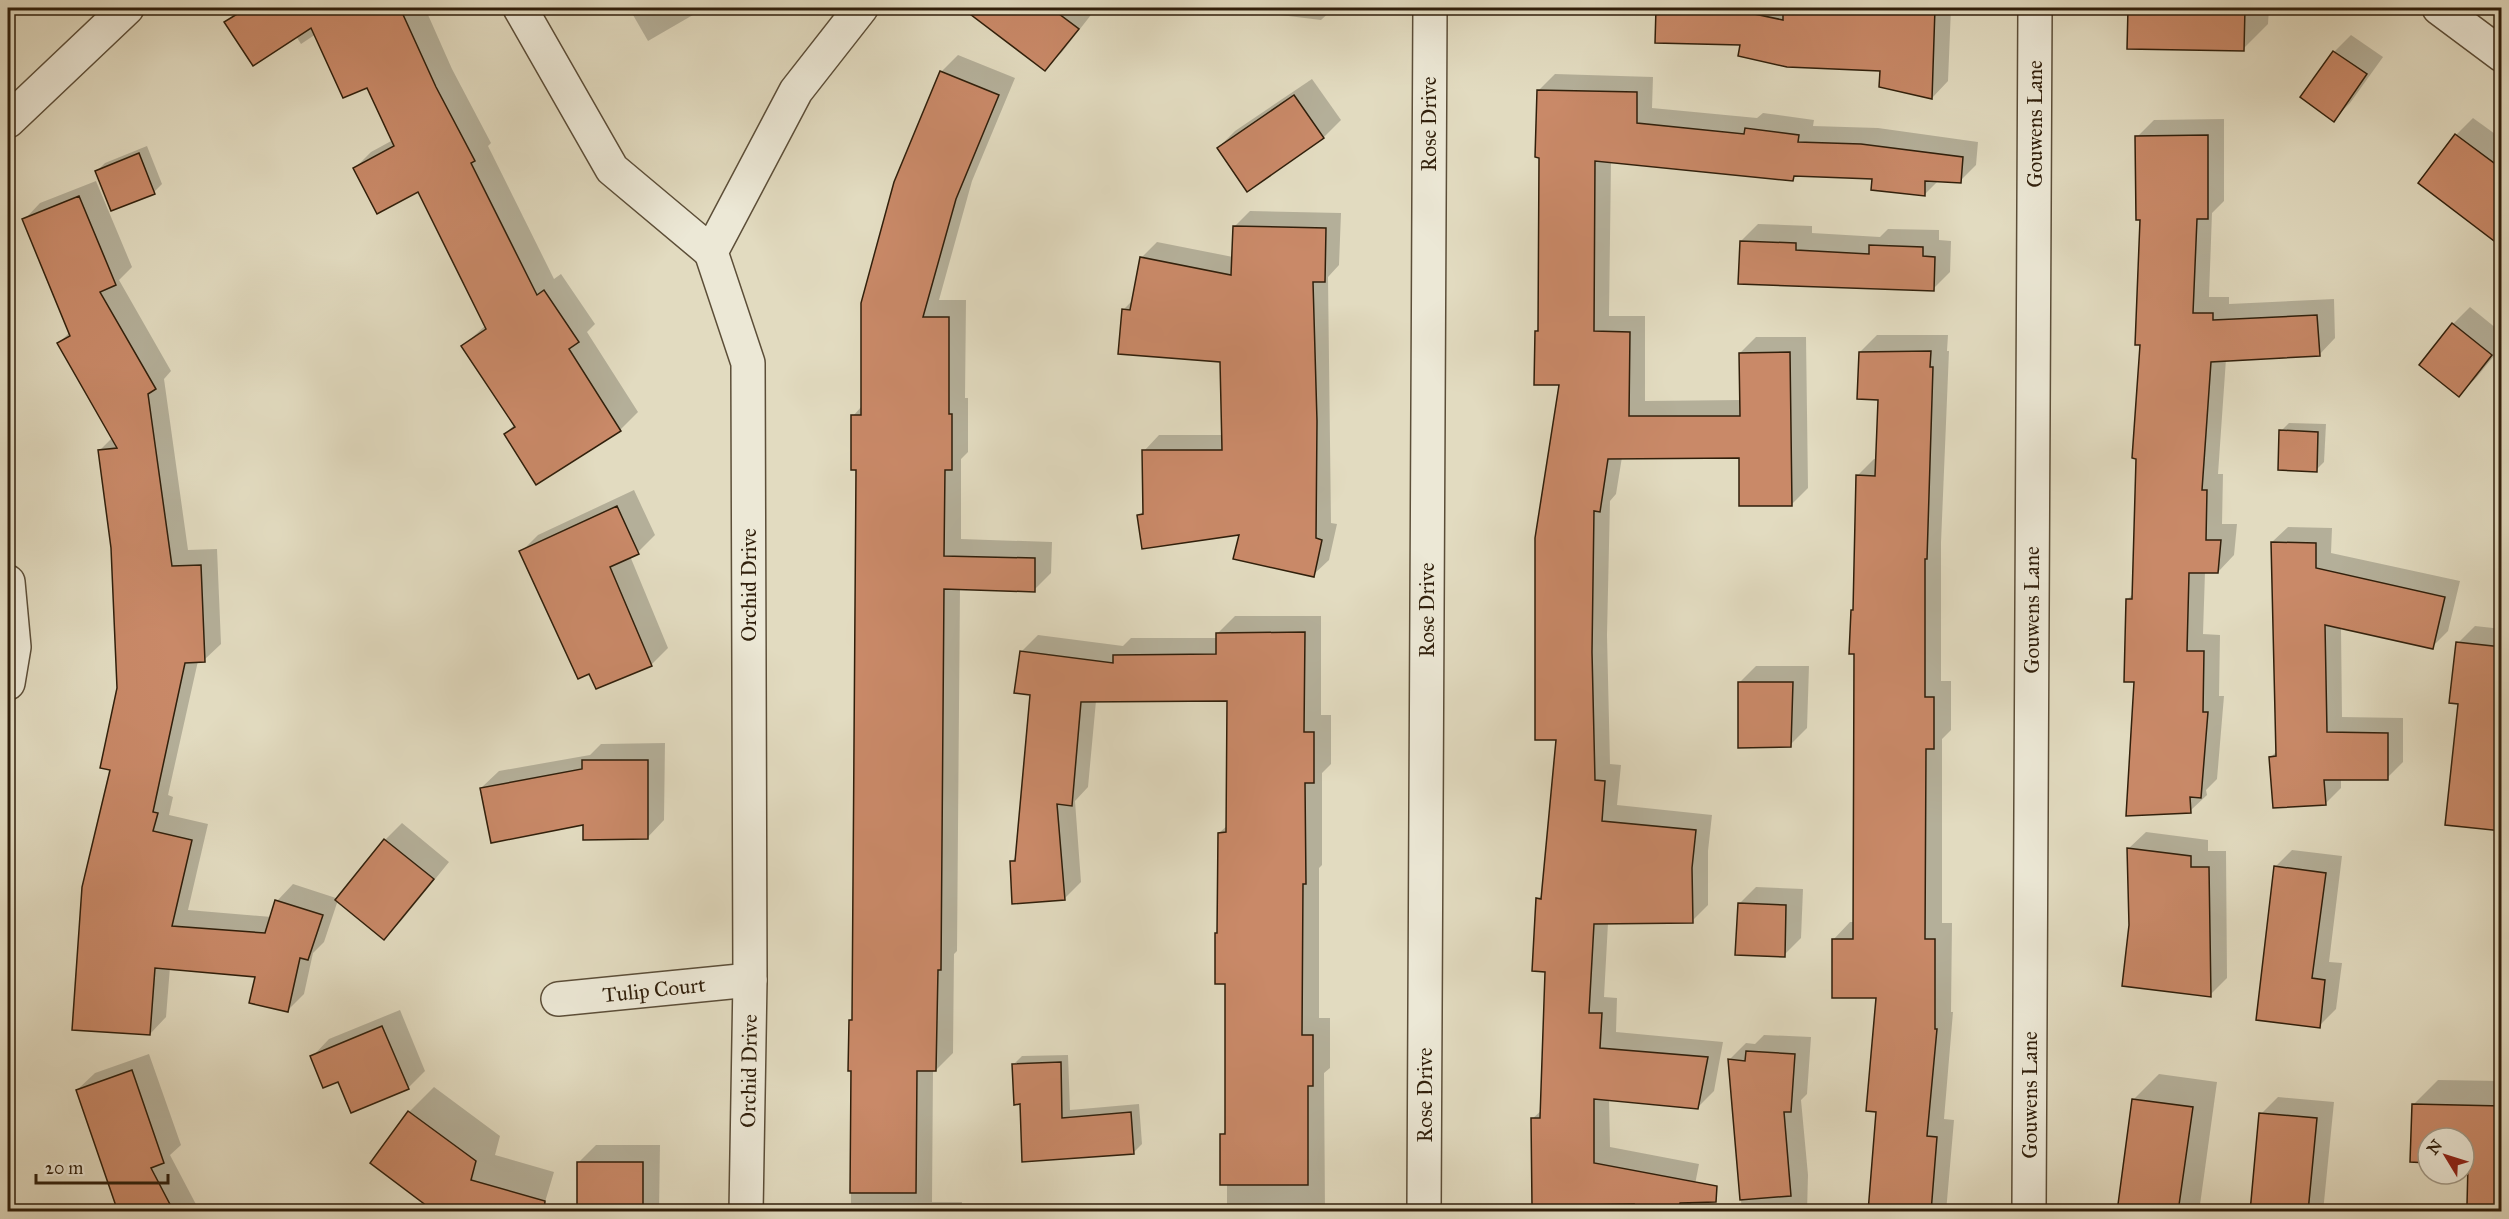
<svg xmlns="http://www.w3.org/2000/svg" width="2509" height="1219" viewBox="0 0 2509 1219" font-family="'IM FELL Great Primer',serif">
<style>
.shadow{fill:#0003}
.building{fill:#c98968;stroke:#301f0b;stroke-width:1.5}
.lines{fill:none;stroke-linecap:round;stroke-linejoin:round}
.street-casing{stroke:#5c4e38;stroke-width:36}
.street{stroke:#ece8d6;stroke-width:33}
.labels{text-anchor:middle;stroke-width:6;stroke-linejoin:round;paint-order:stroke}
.street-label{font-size:21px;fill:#301f0b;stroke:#ece8d6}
</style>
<rect width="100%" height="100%" fill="#e2dbc0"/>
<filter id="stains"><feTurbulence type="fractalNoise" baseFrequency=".00333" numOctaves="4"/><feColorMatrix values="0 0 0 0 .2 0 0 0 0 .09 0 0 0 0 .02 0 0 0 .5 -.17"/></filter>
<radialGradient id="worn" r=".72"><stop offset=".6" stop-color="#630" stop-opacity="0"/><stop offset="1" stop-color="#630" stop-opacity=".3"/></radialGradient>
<g class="shadow">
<polygon points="241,8 425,8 452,69 491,143 488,146 554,279 561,274 595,324 587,332 638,412 620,430 537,483 505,434 515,424 463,346 486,325 419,190 354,169 371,152 393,140 368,86 316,34 301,44 296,36 226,22"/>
<polygon points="629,8 705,8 648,41"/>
<polygon points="986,8 1090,8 1094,11 1062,52 1045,69 978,18"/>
<polygon points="1265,8 1334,8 1321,20 1264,13"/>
<polygon points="1549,8 1648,8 1640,15 1549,13"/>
<polygon points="1657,8 1814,8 1885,20 1885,8 1951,8 1948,81 1932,98 1881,70 1742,43 1656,41"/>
<polygon points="2129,8 2269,8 2268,24 2243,49 2129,48"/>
<polygon points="2351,35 2383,57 2350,103 2333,120 2302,97 2334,52"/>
<polygon points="958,55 1015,78 972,181 939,300 966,300 965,398 968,398 968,452 961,459 961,539 1052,542 1051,573 1034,590 960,588 957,951 954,954 953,1053 936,1070 933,1070 932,1202 962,1202 961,1212 851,1212 850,1020 854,1017 858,469 853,416 862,406 941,72"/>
<polygon points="1555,74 1653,77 1652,108 1757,118 1763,113 1814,120 1813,126 1878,128 1978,142 1976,165 1960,181 1939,180 1924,195 1873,178 1797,174 1792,179 1611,161 1609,316 1645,316 1645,401 1741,400 1740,353 1756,337 1806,337 1808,488 1792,504 1740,457 1622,457 1616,494 1610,501 1607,635 1610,764 1621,765 1617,805 1712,815 1708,851 1708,905 1692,921 1608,923 1604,997 1617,998 1616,1032 1723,1042 1714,1091 1698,1107 1609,1099 1610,1147 1699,1164 1691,1205 1685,1212 1628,1212 1609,1208 1609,1212 1532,1212 1532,1119 1542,1110 1547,970 1538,899 1543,894 1558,738 1560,383 1536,331 1539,328 1541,156 1539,90"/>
<polygon points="1312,79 1341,120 1324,137 1247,190 1218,148 1235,131"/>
<polygon points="2473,118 2502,139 2502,245 2420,183 2456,135"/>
<polygon points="2224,119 2224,201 2212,213 2209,297 2229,297 2229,304 2334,299 2335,338 2319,355 2226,359 2218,474 2223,474 2222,524 2237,524 2234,555 2218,572 2205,572 2203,634 2220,635 2219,696 2224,696 2217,779 2206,790 2207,795 2190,811 2135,681 2128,599 2134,593 2141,344 2142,218 2137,137 2154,120"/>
<polygon points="147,146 162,184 154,192 97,171 105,163"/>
<polygon points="96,181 132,267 119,280 171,371 164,379 188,550 217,549 221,644 204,660 198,661 168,795 173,797 169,815 208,824 188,910 272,917 277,901 293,884 339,899 385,840 402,823 449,862 401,921 384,938 338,900 324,942 313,953 304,994 287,1011 256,976 170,967 166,1017 150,1034 112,769 119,688 112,548 99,451 113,437 59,343 70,332 24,220 40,203"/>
<polygon points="1250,211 1341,213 1339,265 1328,277 1331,523 1337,524 1329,560 1313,575 1241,534 1139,516 1144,510 1144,451 1159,435 1223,435 1222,360 1123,310 1134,299 1142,257 1157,242 1233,257 1234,227"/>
<polygon points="1758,224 1812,226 1812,233 1880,237 1888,229 1939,230 1939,240 1951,241 1950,272 1933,289 1741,241"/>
<polygon points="2470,307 2502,333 2502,346 2476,378 2459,395 2453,324"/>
<polygon points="1877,335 1948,335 1947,351 1949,351 1941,543 1941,681 1951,681 1951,730 1942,739 1942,923 1952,923 1951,1012 1953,1012 1944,1119 1954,1120 1946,1212 1870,1212 1878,1110 1877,997 1833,940 1850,922 1854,922 1854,609 1857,476 1874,459 1877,459 1879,398 1860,352"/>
<polygon points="2289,423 2326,424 2324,462 2316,470 2281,431"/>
<polygon points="634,490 655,535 638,552 630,556 668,648 651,665 590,672 521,552 538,535"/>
<polygon points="2288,527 2332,528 2331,553 2460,581 2448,631 2432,647 2341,627 2342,717 2403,718 2403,762 2387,778 2341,779 2341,788 2325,804 2271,757 2277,751 2272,542"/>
<polygon points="1235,616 1321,616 1321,715 1331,715 1331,764 1322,773 1322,865 1319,868 1319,1018 1330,1018 1330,1068 1324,1073 1325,1212 1227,1212 1227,1184 1222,1135 1226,1130 1227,983 1219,833 1228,825 1228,700 1096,701 1088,787 1075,801 1081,882 1064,899 1011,862 1017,856 1031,693 1021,652 1038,635 1123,646 1131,638 1218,638 1218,633"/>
<polygon points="2475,626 2502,629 2502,829 2458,643"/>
<polygon points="1756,666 1809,666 1807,728 1790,745 1739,683"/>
<polygon points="665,743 664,820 647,838 584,824 481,788 499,771 590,755 601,744"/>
<polygon points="2146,832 2208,840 2208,851 2226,851 2227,978 2210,995 2130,925 2128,849"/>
<polygon points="2292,850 2342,856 2329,962 2342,963 2336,1009 2319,1026 2275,867"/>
<polygon points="1756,887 1803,889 1801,938 1784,955 1739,904"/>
<polygon points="400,1010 425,1071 408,1088 312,1057 329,1039"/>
<polygon points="1764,1035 1811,1037 1807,1094 1801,1100 1808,1175 1807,1212 1742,1212 1729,1060 1746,1043 1755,1044"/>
<polygon points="149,1054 181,1145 170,1155 200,1212 120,1212 77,1090 95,1073"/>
<polygon points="1068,1055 1070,1110 1139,1104 1142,1144 1134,1152 1022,1103 1013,1065 1022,1056"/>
<polygon points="2159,1074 2217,1082 2199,1212 2118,1212 2134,1099"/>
<polygon points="2438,1080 2502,1081 2502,1205 2469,1162 2464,1162 2464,1138 2428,1138 2428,1161 2413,1105"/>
<polygon points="434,1087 500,1136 495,1155 554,1172 542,1212 437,1212 409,1112"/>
<polygon points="2278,1097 2334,1102 2323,1212 2251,1212 2261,1114"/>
<polygon points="596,1145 660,1145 659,1212 578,1212 579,1162"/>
</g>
<g class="building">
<polygon points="247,8 400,8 436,87 475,161 471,163 537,295 544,290 579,342 569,349 621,431 536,485 504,434 515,427 461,346 486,329 418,192 377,214 353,168 394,146 367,88 343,98 311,28 253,66 224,22"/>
<polygon points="962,8 1051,8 1079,29 1045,71"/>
<polygon points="1656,8 1726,8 1783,20 1783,8 1935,8 1932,99 1879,87 1880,71 1787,67 1738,56 1740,45 1655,43"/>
<polygon points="2128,8 2245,8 2244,51 2127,49"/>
<polygon points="2333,51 2367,74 2334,122 2300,97"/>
<polygon points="940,71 999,95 956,199 923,317 949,317 949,414 952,414 952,470 945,470 944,556 1035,558 1035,592 944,589 941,970 938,970 936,1071 917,1071 916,1193 850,1193 851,1071 848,1071 849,1020 852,1020 856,470 851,470 851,415 861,415 861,303 894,182"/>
<polygon points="1537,90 1637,92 1637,123 1744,134 1745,128 1799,135 1798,142 1861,144 1963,157 1961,183 1925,181 1925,196 1871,190 1872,179 1794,176 1793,181 1595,161 1594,331 1630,332 1629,416 1740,416 1739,353 1790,352 1792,506 1739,506 1739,458 1608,459 1600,512 1594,511 1592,652 1595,780 1605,781 1602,821 1696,830 1692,868 1693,923 1594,924 1589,1013 1602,1013 1600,1048 1708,1057 1698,1109 1594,1099 1594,1163 1717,1186 1716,1202 1680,1203 1678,1212 1632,1212 1634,1204 1532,1206 1531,1118 1540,1118 1545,972 1532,971 1536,898 1541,899 1556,740 1535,740 1535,538 1559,385 1534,385 1535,331 1538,331 1539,158 1535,157"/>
<polygon points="1294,95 1324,138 1247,192 1217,148"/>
<polygon points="2455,134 2502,169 2502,247 2418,183"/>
<polygon points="2208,135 2208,219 2197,219 2193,313 2213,313 2213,320 2317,315 2320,356 2211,362 2202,490 2207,490 2206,540 2221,540 2218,573 2189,573 2187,651 2204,651 2203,712 2208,712 2201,798 2190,797 2191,813 2126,816 2134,682 2124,682 2126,599 2132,599 2136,459 2132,458 2140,345 2135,345 2140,220 2136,220 2135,136"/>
<polygon points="139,153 155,194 111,211 95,171"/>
<polygon points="79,196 116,285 100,292 156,389 148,394 172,566 201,565 205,662 185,663 153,812 158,813 153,831 192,840 172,926 265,933 275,900 323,915 308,960 300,958 288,1012 249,1003 255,977 155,968 150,1035 72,1030 82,887 110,770 100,768 117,688 111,548 98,450 117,448 57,343 70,336 22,219"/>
<polygon points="1233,226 1326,228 1325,282 1313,282 1317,421 1316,538 1322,540 1314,577 1233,559 1239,535 1142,549 1137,515 1143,514 1142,450 1222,450 1220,362 1118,354 1122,309 1130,310 1140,257 1231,275"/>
<polygon points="1740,241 1796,243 1796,250 1869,254 1869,245 1923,247 1923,256 1935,257 1934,291 1738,284"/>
<polygon points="2452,323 2492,355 2459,397 2419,365"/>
<polygon points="1931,351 1930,367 1933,367 1927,559 1925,559 1925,697 1934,697 1934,749 1926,749 1925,939 1935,939 1935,1029 1937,1029 1927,1136 1937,1137 1931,1212 1868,1212 1876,1112 1866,1111 1876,998 1832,998 1832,939 1853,939 1854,654 1849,654 1851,610 1853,610 1856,475 1875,476 1878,400 1857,399 1859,352"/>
<polygon points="2279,430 2318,432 2317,472 2278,470"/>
<polygon points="617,506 639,554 610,567 652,666 596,689 589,674 578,679 519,551"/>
<polygon points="2271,542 2316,543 2316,568 2445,597 2433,649 2325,625 2327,732 2388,733 2388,780 2324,780 2326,805 2273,808 2269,757 2276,756"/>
<polygon points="1305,632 1304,732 1314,732 1314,783 1305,783 1306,884 1303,884 1302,1035 1313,1035 1313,1086 1308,1086 1308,1185 1220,1185 1220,1134 1225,1134 1225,984 1215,984 1215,933 1217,933 1218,833 1226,832 1227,701 1081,702 1072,806 1057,804 1065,900 1012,904 1010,861 1015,861 1030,695 1014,693 1020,651 1113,663 1113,655 1216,654 1216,633"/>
<polygon points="2456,642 2502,647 2502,831 2445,825 2458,704 2449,703"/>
<polygon points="1738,682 1793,682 1791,747 1738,748"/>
<polygon points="582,760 648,760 648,839 583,840 583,825 491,843 480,788 582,769"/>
<polygon points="384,839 434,879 384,940 335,900"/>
<polygon points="2127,848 2191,856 2191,867 2209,867 2211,997 2122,986 2129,925"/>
<polygon points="2274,866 2326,873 2312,978 2325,980 2320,1028 2256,1020"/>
<polygon points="1738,903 1786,905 1785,957 1735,955"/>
<polygon points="382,1026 409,1089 351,1113 338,1082 323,1088 310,1056"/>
<polygon points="1746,1051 1795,1054 1791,1112 1784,1112 1791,1196 1740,1200 1728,1059 1745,1061"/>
<polygon points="1061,1062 1062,1118 1131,1112 1134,1154 1022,1162 1020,1104 1014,1105 1012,1064"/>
<polygon points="132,1070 164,1163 151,1168 174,1212 118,1212 76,1090"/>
<polygon points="2132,1099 2193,1107 2178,1212 2117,1212"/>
<polygon points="2412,1104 2502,1106 2502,1206 2467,1205 2468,1164 2464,1164 2464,1138 2428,1138 2428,1163 2410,1162"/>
<polygon points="408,1111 476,1161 471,1180 545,1201 544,1212 435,1212 370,1163"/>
<polygon points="2259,1113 2317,1118 2308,1212 2250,1212"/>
<rect x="577" y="1162" width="66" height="50"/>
</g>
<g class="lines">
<defs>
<g id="street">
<polyline points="520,8 612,169 711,252"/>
<polyline points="2439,8 2502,55"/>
<polyline points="8,121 127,8"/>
<polyline points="8,582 14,647 8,683"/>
<polyline points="558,999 750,980"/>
<polyline points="746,1212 750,980 748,363 711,252 796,91 861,8"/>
<polyline points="1424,1212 1430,8"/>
<polyline points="2029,1212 2035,8"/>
</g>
</defs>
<use href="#street" class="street-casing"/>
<use href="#street" class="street"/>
</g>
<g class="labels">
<g class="street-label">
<text transform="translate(1429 124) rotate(-90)" y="7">Rose Drive</text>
<text transform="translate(2035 124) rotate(-90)" y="7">Gouwens Lane</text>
<text transform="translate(749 585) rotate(-90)" y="7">Orchid Drive</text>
<text transform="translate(1427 610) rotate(-90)" y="7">Rose Drive</text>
<text transform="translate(2032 610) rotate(-90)" y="7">Gouwens Lane</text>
<text transform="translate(654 990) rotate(-6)" y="7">Tulip Court</text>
<text transform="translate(749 1071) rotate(-89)" y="7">Orchid Drive</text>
<text transform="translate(1425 1095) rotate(-90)" y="7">Rose Drive</text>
<text transform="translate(2030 1095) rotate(-90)" y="7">Gouwens Lane</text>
</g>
</g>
<rect width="2509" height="1219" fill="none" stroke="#e2dbc0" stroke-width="30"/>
<rect x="9" y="9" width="2491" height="1201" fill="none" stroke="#301f0b" stroke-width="3"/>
<rect x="15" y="15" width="2479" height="1189" fill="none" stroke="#301f0b" stroke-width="1.5"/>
<g transform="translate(2446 1156) rotate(308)"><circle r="28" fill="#ece8d6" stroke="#a19885" stroke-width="1.5"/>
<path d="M0-4.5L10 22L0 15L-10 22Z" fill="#8f2418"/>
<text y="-9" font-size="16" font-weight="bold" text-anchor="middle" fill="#301f0b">N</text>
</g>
<path d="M36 1174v9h132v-9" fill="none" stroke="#301f0b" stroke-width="3"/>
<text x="45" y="1174" font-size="18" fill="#301f0b" stroke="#ece8d6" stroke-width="4.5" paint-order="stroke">20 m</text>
<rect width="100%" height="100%" filter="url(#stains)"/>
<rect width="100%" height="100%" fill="url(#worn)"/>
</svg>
